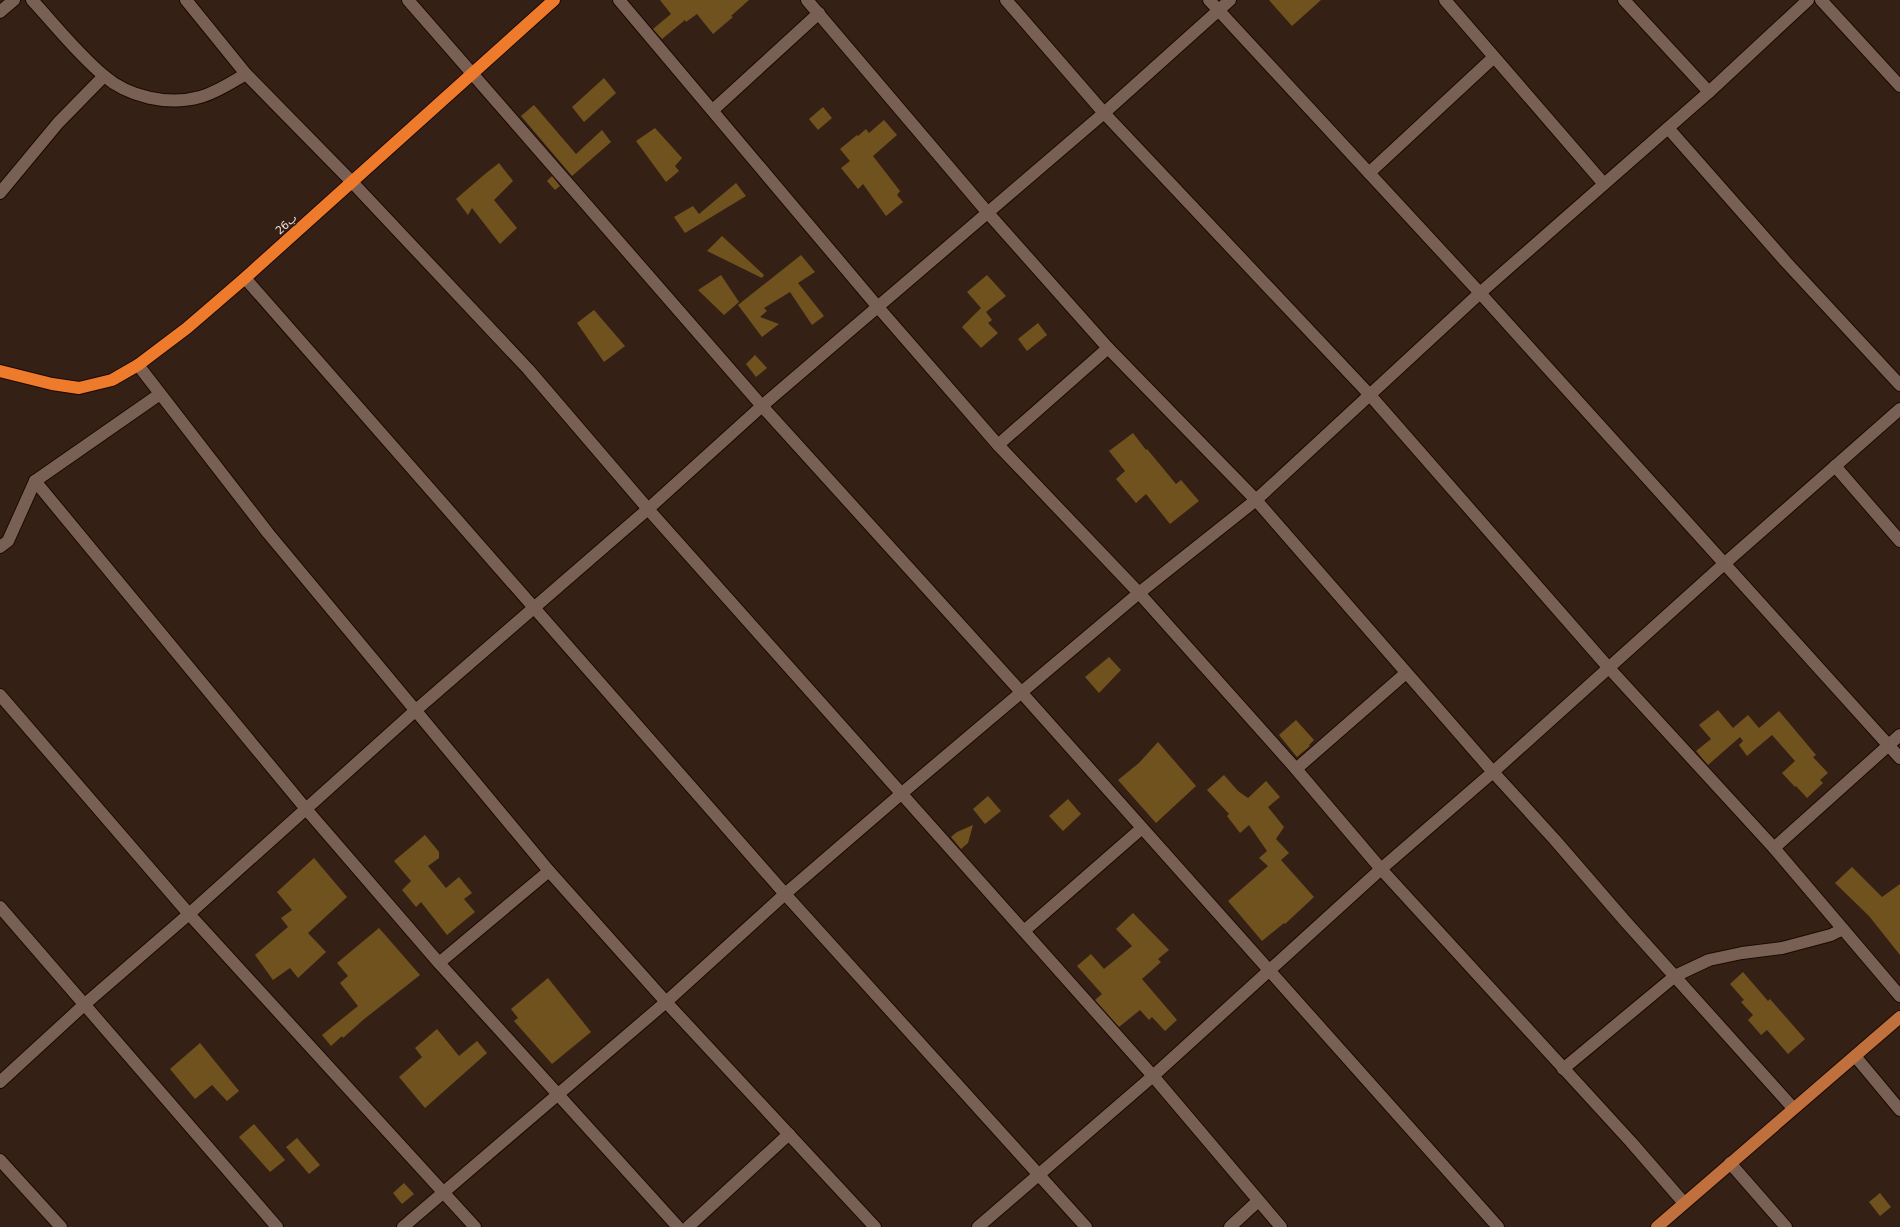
<svg xmlns="http://www.w3.org/2000/svg" width="1900" height="1227" viewBox="0 0 1900 1227" font-family="'DejaVu Sans',Vazirmatn,sans-serif">
<style>
.building{fill:#70521e}
.lines{fill:none;stroke-linecap:round;stroke-linejoin:round}
.minor-casing{stroke:#1b0902;stroke-width:14}
.major-casing{stroke:#1b0902;stroke-width:14}
.highway-casing{stroke:#1b0902;stroke-width:14}
.minor{stroke:#796055;stroke-width:12}
.major{stroke:#bf703c;stroke-width:12}
.highway{stroke:#ee7a2c;stroke-width:12}
.labels{text-anchor:middle;stroke-width:3;stroke-linejoin:round;paint-order:stroke}
.street-label{font-size:11px;fill:#efe0d9;stroke:#352016}
</style>
<rect width="100%" height="100%" fill="#352016"/>
<g class="building">
<polygon points="660,0 749,0 731,16 733,17 713,34 697,14 686,22 685,20 662,39 653,29 671,14"/>
<polygon points="1269,0 1321,0 1292,26"/>
<polygon points="604,78 616,93 584,122 572,107"/>
<polygon points="534,105 576,154 602,130 611,142 572,176 521,116"/>
<polygon points="823,107 832,118 818,130 809,119"/>
<polygon points="884,120 897,135 873,156 900,191 897,195 903,202 886,216 863,184 858,189 841,168 850,161 840,149 857,135 858,136 866,129 869,133"/>
<polygon points="655,128 682,158 675,166 679,171 666,182 636,141"/>
<polygon points="499,163 513,181 494,200 517,228 500,244 472,208 468,215 456,199 485,174"/>
<polygon points="552,176 560,186 555,190 547,181"/>
<polygon points="736,183 746,196 685,233 674,217 693,206 699,214"/>
<polygon points="722,236 764,275 762,278 707,251"/>
<polygon points="801,255 815,272 798,283 824,316 812,325 790,292 764,308 767,311 760,317 779,324 762,337 738,305"/>
<polygon points="721,275 739,302 724,315 698,290"/>
<polygon points="987,275 1006,296 986,312 992,320 988,323 998,333 981,348 962,327 981,308 967,292"/>
<polygon points="594,310 625,346 604,362 577,323"/>
<polygon points="1038,323 1047,335 1027,351 1018,339"/>
<polygon points="755,355 767,368 756,377 746,364"/>
<polygon points="1133,433 1146,450 1147,449 1176,484 1181,480 1199,501 1170,524 1146,494 1136,503 1116,479 1125,471 1109,451"/>
<polygon points="1109,657 1121,670 1099,693 1085,677"/>
<polygon points="1718,710 1733,728 1748,715 1759,728 1779,711 1816,755 1813,757 1828,773 1820,780 1823,783 1807,798 1796,786 1795,787 1782,773 1795,761 1772,735 1747,756 1739,745 1743,741 1740,737 1708,765 1696,751 1711,739 1699,725"/>
<polygon points="1296,720 1314,740 1309,745 1310,746 1297,757 1279,735"/>
<polygon points="1158,742 1196,786 1156,823 1118,780 1139,763"/>
<polygon points="1224,775 1238,791 1248,798 1266,781 1280,797 1268,807 1284,827 1276,839 1289,853 1281,860 1314,897 1285,924 1284,923 1262,941 1228,901 1268,866 1259,858 1267,851 1249,825 1240,833 1227,816 1229,814 1207,790"/>
<polygon points="988,796 1001,811 985,824 973,809"/>
<polygon points="1068,799 1081,814 1063,831 1049,816"/>
<polygon points="973,825 968,843 961,849 951,837 957,832"/>
<polygon points="425,835 439,852 439,858 428,866 446,888 459,877 472,893 464,899 475,912 447,935 421,902 416,907 402,890 411,881 394,861"/>
<polygon points="314,858 347,897 308,933 326,952 298,978 290,968 273,980 255,955 288,927 281,918 292,910 277,892"/>
<polygon points="1852,867 1882,897 1900,884 1900,955 1869,916 1835,883"/>
<polygon points="1133,913 1169,950 1158,959 1161,962 1142,979 1177,1020 1165,1031 1152,1017 1149,1020 1140,1010 1119,1027 1095,1000 1102,994 1077,966 1091,954 1104,969 1132,946 1116,929"/>
<polygon points="379,928 420,975 363,1020 343,1038 342,1036 331,1046 322,1035 358,1006 340,983 348,976 337,963"/>
<polygon points="1743,972 1768,1001 1770,999 1805,1039 1788,1054 1767,1030 1761,1035 1748,1020 1753,1015 1741,1002 1744,1000 1730,984"/>
<polygon points="548,978 591,1032 552,1064 514,1021 518,1018 511,1009"/>
<polygon points="437,1029 459,1056 477,1041 487,1053 425,1108 399,1077 422,1057 415,1048"/>
<polygon points="200,1043 239,1091 227,1101 212,1085 195,1099 170,1069"/>
<polygon points="254,1124 285,1160 270,1172 239,1137"/>
<polygon points="297,1138 320,1165 309,1174 286,1147"/>
<polygon points="404,1183 414,1194 402,1204 393,1193"/>
<polygon points="1880,1193 1891,1207 1880,1216 1869,1202"/>
</g>
<g class="lines">
<defs>
<g id="minor">
<path d="M32,0C55,25 77,53 103,75C128,97 168,106 200,97C216,93 232,82 246,74"/>
<polyline points="186,0 246,74 352,182 528,369 648,509 1153,1076 1281,1227"/>
<polyline points="408,0 762,406 1021,692 1498,1227"/>
<polyline points="619,0 877,306 998,445 1139,593 1296,769 1381,869 1631,1142 1684,1203"/>
<polyline points="807,0 988,213 1108,348 1256,500 1493,772 1555,840 1625,921 1793,1108"/>
<polyline points="1006,0 1104,113 1369,394 1608,667 1774,848 1900,996"/>
<polyline points="1209,0 1480,293 1900,758"/>
<polyline points="1445,0 1604,184"/>
<polyline points="1624,0 1709,92"/>
<polyline points="1821,0 1900,86"/>
<polyline points="0,12 14,0"/>
<polyline points="713,110 819,13"/>
<polyline points="1668,128 1786,262 1900,385"/>
<polyline points="1369,173 1494,57"/>
<polyline points="0,193 58,123 104,76"/>
<polyline points="245,278 785,894 1086,1227"/>
<polyline points="138,365 268,533 549,871 666,1002 875,1227"/>
<polyline points="998,445 1108,348"/>
<polyline points="1835,466 1900,541"/>
<polyline points="35,481 306,809 439,963 678,1227"/>
<polyline points="0,547 8,541 35,481 160,394"/>
<polyline points="0,695 189,914 475,1227"/>
<polyline points="1296,769 1406,673"/>
<polyline points="1774,848 1900,735"/>
<polyline points="0,907 277,1227"/>
<polyline points="1024,931 1142,828"/>
<polyline points="439,963 549,871"/>
<polyline points="1855,1056 1900,1110"/>
<polyline points="1563,1069 1675,976 1709,960 1742,953 1782,948 1831,935 1843,929"/>
<polyline points="0,1082 85,1004 189,914 416,710 648,509 762,406 1104,113 1230,0"/>
<polyline points="0,1160 61,1227"/>
<polyline points="1730,1163 1786,1227"/>
<polyline points="403,1227 666,1002 785,894 901,794 1139,593 1256,500 1480,293 1709,92 1808,0"/>
<polyline points="688,1227 789,1134"/>
<polyline points="978,1227 1153,1076 1381,869 1493,772 1724,564 1900,409"/>
<polyline points="1230,1227 1258,1201"/>
</g>
<polyline id="major" points="1657,1227 1900,1017"/>
<polyline id="highway" points="0,371 52,384 79,388 112,380 138,365 187,328 245,278 554,0"/>
</defs>
<use href="#minor" class="minor-casing"/>
<use href="#major" class="major-casing"/>
<use href="#highway" class="highway-casing"/>
<use href="#minor" class="minor"/>
<use href="#major" class="major"/>
<use href="#highway" class="highway"/>
</g>
<g class="labels">
<g class="street-label">
<text transform="translate(286 224) rotate(-42)" y="4">26ب</text>
</g>
</g>
</svg>
